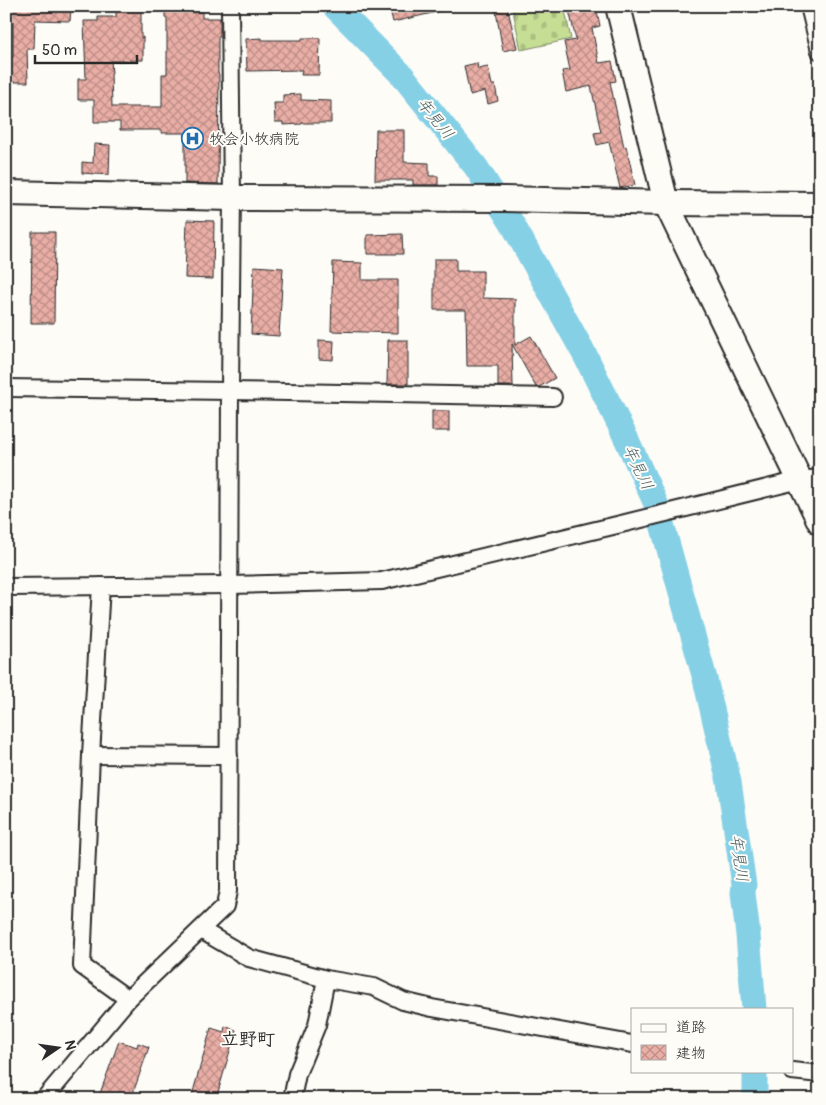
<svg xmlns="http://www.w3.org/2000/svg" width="826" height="1105" viewBox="0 0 826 1105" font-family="Pangolin,'Klee One',sans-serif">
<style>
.cemetery{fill:url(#cemetery-stones);stroke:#788460}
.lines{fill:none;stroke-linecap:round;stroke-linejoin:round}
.river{stroke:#86d0e6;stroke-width:25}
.building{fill:url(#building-cross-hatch);stroke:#2b2b2b}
.street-casing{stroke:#2b2b2b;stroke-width:20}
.secondary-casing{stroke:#2b2b2b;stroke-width:28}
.street{stroke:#fdfcf7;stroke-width:16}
.secondary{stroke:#fdfcf7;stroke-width:24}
.labels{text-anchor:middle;stroke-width:4;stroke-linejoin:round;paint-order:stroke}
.poi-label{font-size:15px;fill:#2b2b2b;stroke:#fdfcf7;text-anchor:start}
.water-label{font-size:16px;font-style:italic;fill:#465d63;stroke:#fdfcf7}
.quarter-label{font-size:18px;font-weight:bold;fill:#2b2b2b;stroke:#fdfcf7}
</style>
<defs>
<pattern id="cemetery-stones" width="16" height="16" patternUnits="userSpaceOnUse" patternTransform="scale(1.25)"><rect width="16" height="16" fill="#c6de94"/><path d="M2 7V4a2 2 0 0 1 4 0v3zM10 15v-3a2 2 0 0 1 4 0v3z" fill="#aabf80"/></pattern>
<pattern id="building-cross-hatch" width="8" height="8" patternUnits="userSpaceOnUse" patternTransform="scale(1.25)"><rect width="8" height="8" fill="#e9aea6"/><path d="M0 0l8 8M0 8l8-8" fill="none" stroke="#bd8e87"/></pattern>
</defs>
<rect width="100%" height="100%" fill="#fdfcf7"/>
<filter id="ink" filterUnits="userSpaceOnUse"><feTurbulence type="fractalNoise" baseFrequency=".02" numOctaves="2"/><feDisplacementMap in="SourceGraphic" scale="10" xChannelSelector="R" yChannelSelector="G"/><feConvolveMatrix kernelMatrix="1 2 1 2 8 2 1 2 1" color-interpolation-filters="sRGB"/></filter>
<g filter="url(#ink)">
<polygon class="cemetery" points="512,6 564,6 571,39 521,50"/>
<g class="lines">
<g class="river">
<polyline points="334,6 402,75 476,167 513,225 586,357 626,438 657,506 705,679 729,782 744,885 743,893 748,935 754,1009"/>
<polyline points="755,1099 755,1071"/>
</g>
</g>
<g class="building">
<polygon points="11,6 71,6 70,21 35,20 34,49 27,49 28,82 6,82 6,57 13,57 13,21 11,21"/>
<polygon points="116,6 141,6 141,38 143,37 143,60 111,61 112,74 111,74 112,107 162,107 162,74 167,74 167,18 165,18 165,6 185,6 185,12 202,12 202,18 220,18 220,37 218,37 218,74 219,74 218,184 185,183 185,133 162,133 162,130 120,130 120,122 94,122 94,100 78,100 78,79 86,79 84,21 98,21 98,17 116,17"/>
<polygon points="389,6 441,6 441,11 393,22"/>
<polygon points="495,6 507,6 517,48 503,51"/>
<polygon points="568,6 596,6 600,26 592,28 599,63 612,61 616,81 610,82 624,147 626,146 635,185 620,188 609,142 597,145 594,133 601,132 591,86 566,92 562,71 570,70 564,42 576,40"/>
<polygon points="262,38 262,40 302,40 302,38 320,38 319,75 301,75 302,70 247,71 246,39"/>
<polygon points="477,63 478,69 488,67 492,85 495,85 498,101 488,104 485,91 470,95 464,66"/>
<polygon points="301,94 301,100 331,101 331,123 302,123 302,124 283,125 283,122 275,122 274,103 283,103 283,95"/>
<polygon points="376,130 404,130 404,162 429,163 429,176 438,176 438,185 413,185 413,180 375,180"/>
<polygon points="94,144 110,145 109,175 82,173 82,162 93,163"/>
<polygon points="187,220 214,221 213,279 185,278"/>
<polygon points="32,232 55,232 54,323 31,323"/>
<polygon points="402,234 403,254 367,254 367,235"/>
<polygon points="434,259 456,259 456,271 483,271 483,298 515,299 515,345 531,336 555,378 539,387 536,387 512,344 513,386 498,386 498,366 467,366 466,310 434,310"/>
<polygon points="333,262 362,263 362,280 398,280 398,333 331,331"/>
<polygon points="254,266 283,268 279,336 251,334"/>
<polygon points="319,340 334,341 333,360 319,359"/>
<polygon points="388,340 408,340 408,384 387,384"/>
<rect x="432" y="411" width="17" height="20"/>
<polygon points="225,1026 236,1030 216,1099 191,1099 211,1028 224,1032"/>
<polygon points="119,1041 137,1047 138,1043 149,1047 131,1099 98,1099"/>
</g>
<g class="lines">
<defs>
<g id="street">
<polyline points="809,6 820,51"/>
<polyline points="6,388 230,391 553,397"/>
<polyline points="101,586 91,755 82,966 128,999"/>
<polyline points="6,587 230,585 382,581 617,525 800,480 820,478"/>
<polyline points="91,755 229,756"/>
<polyline points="201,930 249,958 326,979 374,987 403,1001 432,1008 632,1044"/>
<polyline points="792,1071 820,1074"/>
<polyline points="44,1099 128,999 225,906 228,891 230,391 232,198 230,6"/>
<polyline points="292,1099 297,1074 317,1025 326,979"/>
</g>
<g id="secondary">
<polyline points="618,6 666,203 820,522"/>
<polyline points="6,193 232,198 505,199 666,203 820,204"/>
</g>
</defs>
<use href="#street" class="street-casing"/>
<use href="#secondary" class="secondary-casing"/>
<use href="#street" class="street"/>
<use href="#secondary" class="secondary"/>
</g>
</g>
<defs>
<symbol id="hospital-ring" viewBox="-11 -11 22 22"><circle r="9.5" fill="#fdfcf7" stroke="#1f6fb2" stroke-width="1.5"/><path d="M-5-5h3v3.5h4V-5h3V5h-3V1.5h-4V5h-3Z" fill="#1f6fb2"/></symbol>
</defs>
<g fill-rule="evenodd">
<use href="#hospital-ring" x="180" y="126" width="25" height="25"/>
</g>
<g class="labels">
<g class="poi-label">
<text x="209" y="144">牧会小牧病院</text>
</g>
<g class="water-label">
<text transform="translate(436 118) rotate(51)" y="6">年見川</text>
<text transform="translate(639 467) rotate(64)" y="6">年見川</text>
<text transform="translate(740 858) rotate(82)" y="6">年見川</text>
</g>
<g class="quarter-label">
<text x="248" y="1045">立野町</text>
</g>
</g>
<rect width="826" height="1105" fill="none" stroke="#fdfcf7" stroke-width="25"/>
<rect x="12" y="12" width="801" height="1080" fill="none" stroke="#2b2b2b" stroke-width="2" filter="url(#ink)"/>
<rect x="631" y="1008" width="162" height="65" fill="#fdfcf7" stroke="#a9a8a5"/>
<rect x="641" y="1024" width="25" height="8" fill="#fdfcf7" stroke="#a9a8a5"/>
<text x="676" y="1032" font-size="15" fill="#2b2b2b">道路</text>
<rect x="641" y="1045" width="25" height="15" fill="url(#building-cross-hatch)" stroke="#a9a8a5"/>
<text x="676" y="1058" font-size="15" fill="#2b2b2b">建物</text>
<g transform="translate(58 1048) rotate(77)" stroke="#fdfcf7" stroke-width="4" paint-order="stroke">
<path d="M0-4L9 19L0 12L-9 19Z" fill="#2b2b2b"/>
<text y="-8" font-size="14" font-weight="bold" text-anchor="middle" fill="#2b2b2b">N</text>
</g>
<path d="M35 55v8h102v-8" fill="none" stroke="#2b2b2b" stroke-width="2.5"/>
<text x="42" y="55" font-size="15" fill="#2b2b2b" stroke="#fdfcf7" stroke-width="4" paint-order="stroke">50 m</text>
</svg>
